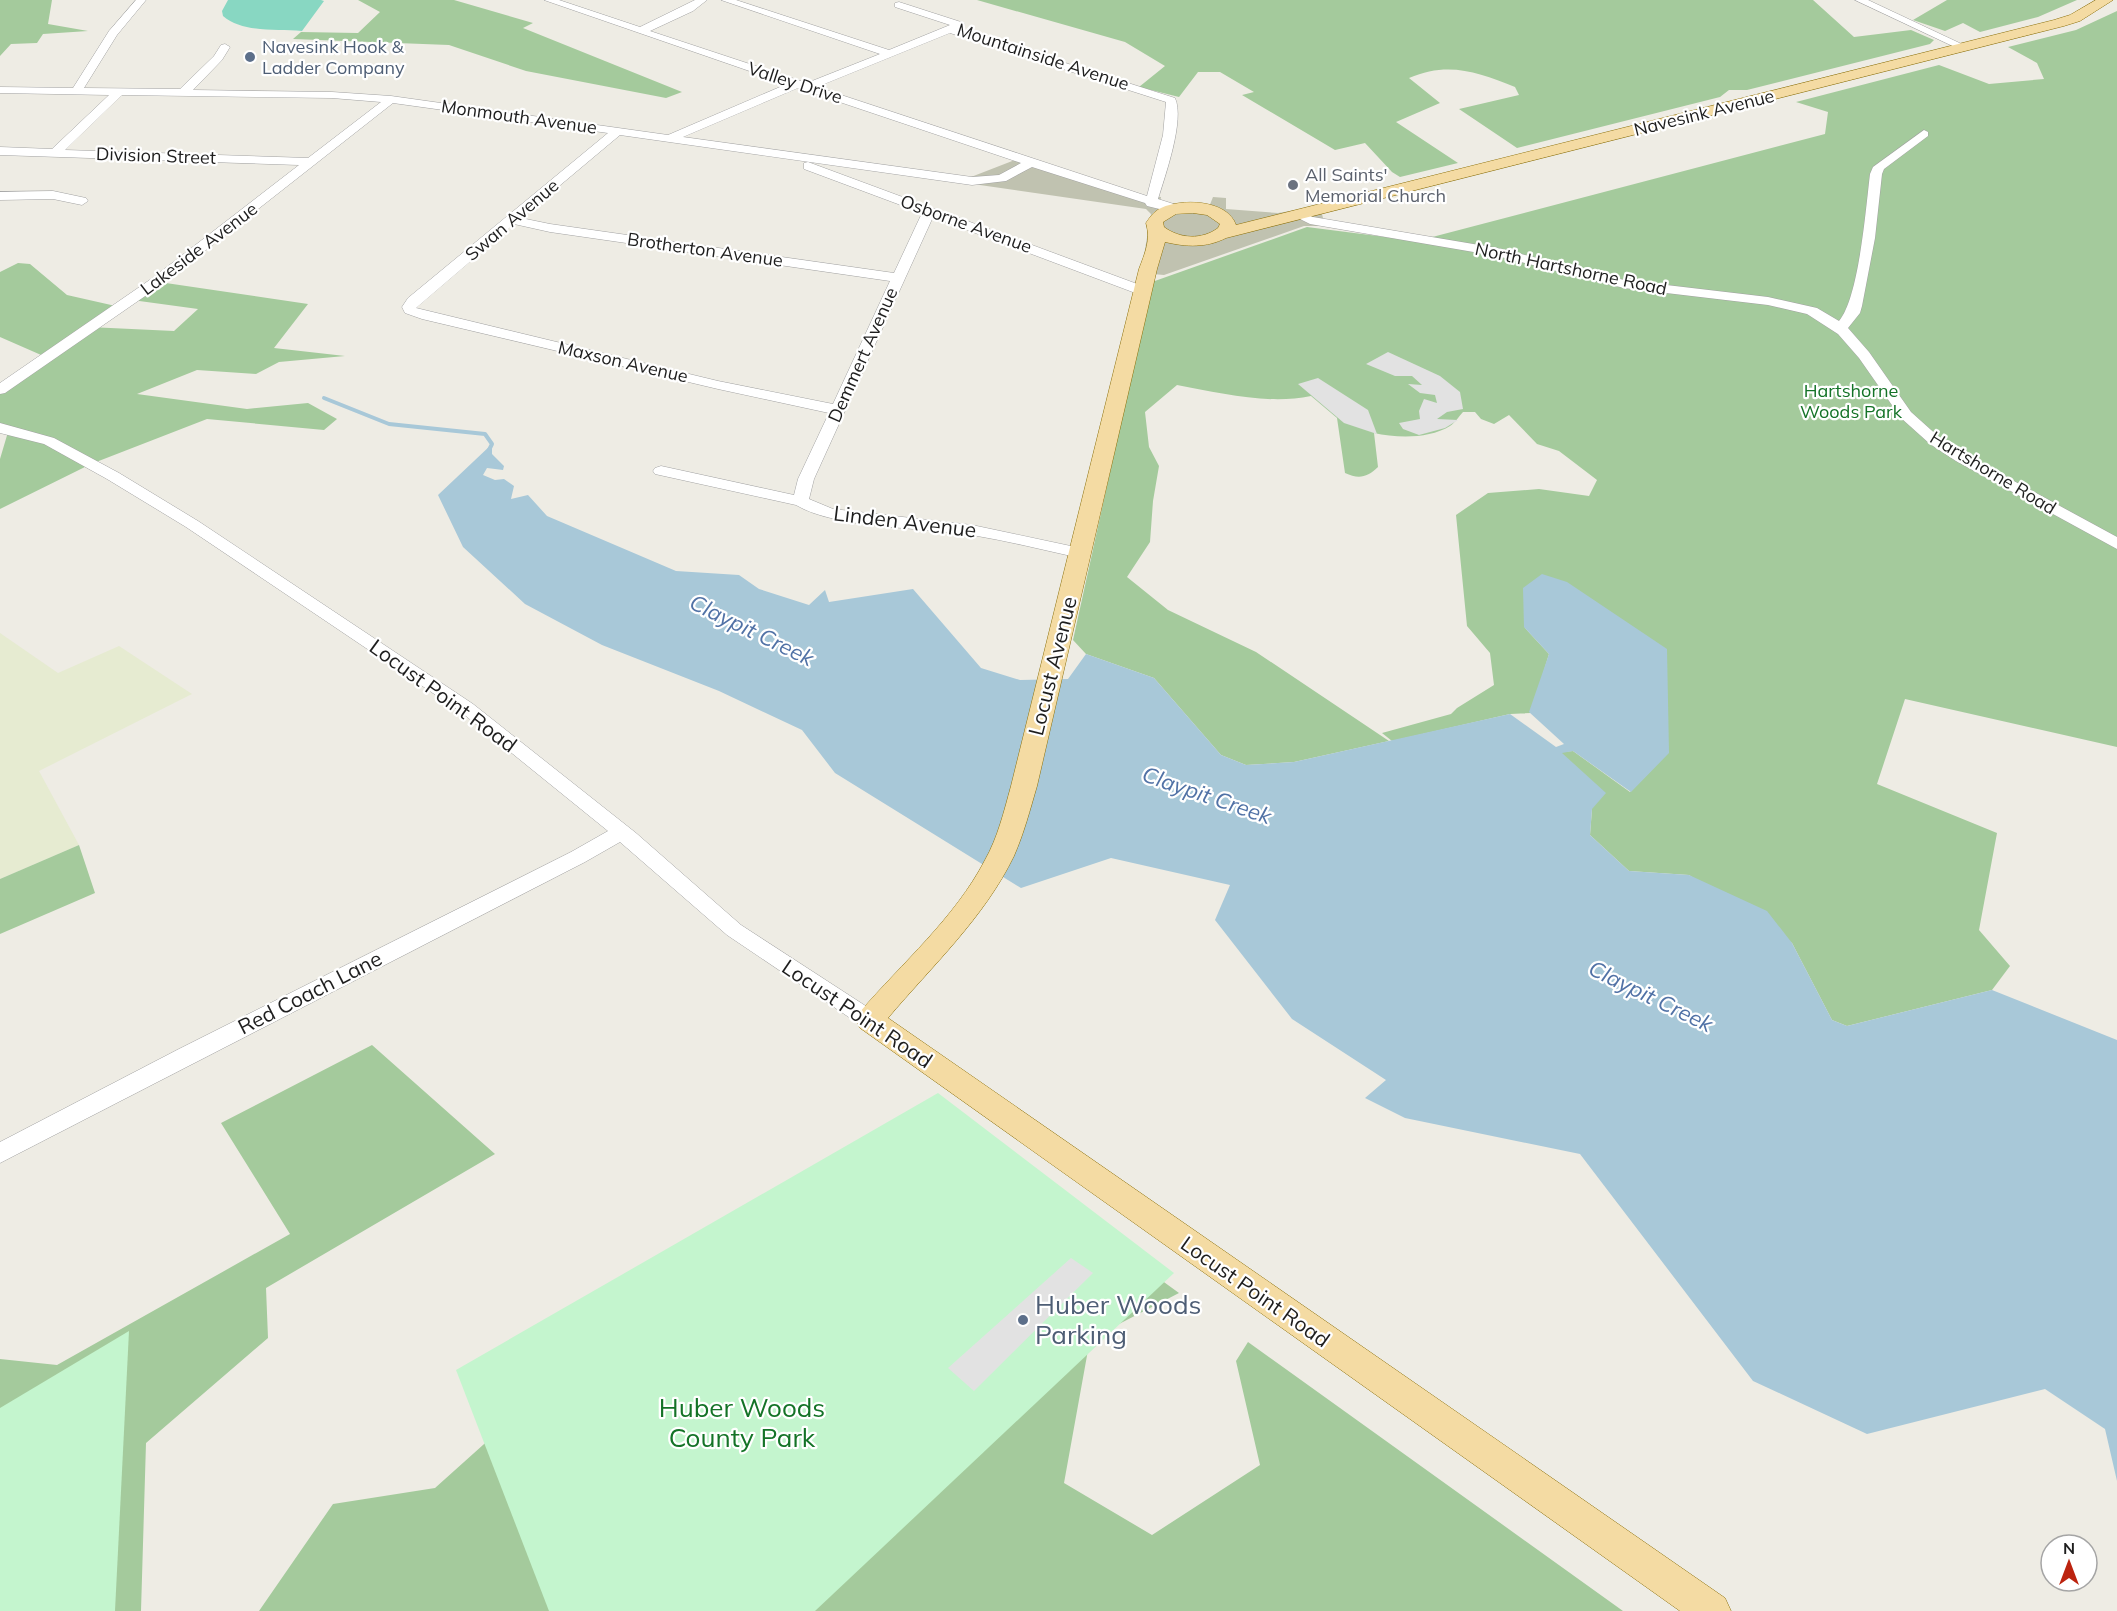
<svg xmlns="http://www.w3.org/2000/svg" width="2117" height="1611" viewBox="0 0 2117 1611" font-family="Mulish,sans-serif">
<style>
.construction{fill:#c0c2b0}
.farmland{fill:#e6ebd1}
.forest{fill:#a4ca9c}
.park{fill:#c4f5ce}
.pitch{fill:#88d7c2}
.parking{fill:#e2e2e2}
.water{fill:#a8c8d8}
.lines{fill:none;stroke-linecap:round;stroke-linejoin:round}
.stream{stroke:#a8c8d8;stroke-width:4}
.minor-casing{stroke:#a2a2a2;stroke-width:1}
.major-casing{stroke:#8c700b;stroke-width:1}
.minor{fill:#fff;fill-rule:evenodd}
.major{fill:#f4dba3;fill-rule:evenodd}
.service-dot{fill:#5c6f8a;stroke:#fff;stroke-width:2}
.worship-dot{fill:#6b7280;stroke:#fff;stroke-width:2}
.labels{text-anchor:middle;stroke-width:4.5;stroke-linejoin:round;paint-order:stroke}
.far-service-label{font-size:18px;fill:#4e5e75;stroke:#fff;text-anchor:start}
.far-street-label{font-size:18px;fill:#1e1e1e;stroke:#fff}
.far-worship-label{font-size:18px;fill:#5b616d;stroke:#fff;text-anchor:start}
.far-park-label{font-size:18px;fill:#147327;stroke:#fff}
.street-label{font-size:21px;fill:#1e1e1e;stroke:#fff}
.water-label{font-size:22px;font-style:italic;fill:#5172a6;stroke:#fff}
.near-service-label{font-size:26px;fill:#4e5e75;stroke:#fff;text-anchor:start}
.near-park-label{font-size:26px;fill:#147327;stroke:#fff}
</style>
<rect width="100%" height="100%" fill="#eeece4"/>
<polygon class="construction" points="1025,156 1139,195 1161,197 1160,203 1209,207 1213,197 1226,198 1226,209 1278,213 1320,206 1325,226 1304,226 1164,275 1141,273 1151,214 1146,209 966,183 971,177"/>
<polygon class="farmland" points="0,633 58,673 119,646 192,694 39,771 79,845 0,879"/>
<g class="forest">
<polygon points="0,0 52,0 48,24 88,31 43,34 37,43 11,44 0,56"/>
<polygon points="358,0 454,0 533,23 523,28 682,92 666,98 526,71 449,45 293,39 301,32 358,33 380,12"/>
<path d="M977,0H1813L1854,37L1911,30L1934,40L1930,44L1747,90H1729L1720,97L1517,148L1459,109L1519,95L1515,87C1478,72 1448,61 1409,78L1440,103L1396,122L1458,163L1400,177L1392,172L1365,143L1335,150L1242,95L1254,92L1220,72H1198L1179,97L1139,87L1165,66L1125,42Z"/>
<polygon points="1947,0 2077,0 2038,17 1980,32 1963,23 1945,31 1913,20"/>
<path d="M2117,11V747L1905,699L1877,784L1997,833L1979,930L2010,966L1992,990L1847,1026L1832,1020L1792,943L1689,875L1629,871L1590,835L1592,809L1561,752L1573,751L1630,792L1669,752L1524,627L1549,654L1531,713L1510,714L1392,741L1382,733L1451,714L1457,708L1494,685L1490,653L1467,626L1456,515L1488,493L1539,489L1589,496L1597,480L1559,451L1537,444L1509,415L1494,424L1481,419L1475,412H1463C1459,416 1455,423 1450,426C1429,439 1397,438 1374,433L1378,467C1367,478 1358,479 1345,473L1337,418L1311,396C1268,405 1220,393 1177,385L1145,412L1149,447L1159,466L1153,501L1150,542L1127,577L1168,610L1256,652L1389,741L1294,762L1246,765L1221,755L1154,678L1086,654L1073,640L1152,282L1307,227L1417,241L1825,134L1828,112L1796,102L1939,65L1989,84L2044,79L2037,63L2008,47L2076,30Z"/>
<polygon points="18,263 30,264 67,295 120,307 89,327 174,331 198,309 132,300 159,282 308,304 274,348 345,356 279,362 256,374 197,370 137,394 247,409 308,403 337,419 324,430 207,419 91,464 0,509 0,459 8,432 0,429 0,393 48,358 0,337 0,272"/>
<polygon points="79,845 95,893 0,934 0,879"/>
<polygon points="372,1045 495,1154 266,1288 268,1338 146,1443 141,1611 0,1611 0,1359 57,1365 290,1234 221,1123"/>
<polygon points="1117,1248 1179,1293 1090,1339 1064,1483 1152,1535 1260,1465 1236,1361 1248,1342 1623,1611 753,1611"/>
<polygon points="493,1436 563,1611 259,1611 333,1504 435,1488"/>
</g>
<g class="park">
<polygon points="938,1093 1174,1273 815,1611 549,1611 456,1370"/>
<polygon points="129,1331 115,1611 0,1611 0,1408"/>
</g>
<path class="pitch" d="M228,0H321L324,1L302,31C277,29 243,33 223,16L222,11Z"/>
<g class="parking">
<polygon points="1388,352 1440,376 1460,392 1463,409 1447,412 1437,419 1458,420 1445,428 1419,435 1403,429 1399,423 1420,419 1419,411 1424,399 1437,403 1435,395 1420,393 1408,384 1422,385 1412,376 1395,376 1366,364"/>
<polygon points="1318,378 1368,410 1377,434 1344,423 1298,384"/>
<polygon points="1071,1258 1093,1273 974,1391 948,1368"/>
</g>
<polygon class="water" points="492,444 492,454 504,466 503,470 487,468 483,475 495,480 504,479 514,486 511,499 528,495 547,516 676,571 739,575 759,589 809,605 825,590 829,602 913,589 981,668 1020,680 1068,679 1086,654 1154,678 1221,755 1246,765 1294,762 1510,714 1556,747 1564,744 1529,712 1549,654 1524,627 1523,588 1542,574 1567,582 1667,649 1669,753 1631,792 1573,751 1562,753 1606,793 1592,809 1590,835 1629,871 1689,875 1767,911 1792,943 1832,1020 1847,1026 1992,990 2117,1040 2117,1481 2105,1429 2045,1389 1867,1434 1753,1381 1580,1154 1405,1118 1365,1098 1386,1080 1292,1019 1215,920 1230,885 1111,858 1021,888 835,773 802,730 719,691 602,645 525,604 463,547 438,495"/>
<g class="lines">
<polyline class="stream" points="324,398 389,424 485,434 492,444 489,450"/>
<defs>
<g id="minor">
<path d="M136,0H146L117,35L84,88L180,89L214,56L221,45L225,44L230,47L222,60L193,90L332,92L391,96L668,135L787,84L544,0H559L640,27L695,0H707L693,11L650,31L807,83L880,54L721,0H736L889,50L950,25L895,7V3L899,2L964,23V27L959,29L1175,98C1185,120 1165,176 1158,199L1180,206L1182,209L1180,212L1176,213L1147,206L1145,203L1032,167L1006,181L972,185L620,135L521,218L550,224L894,273L922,213L804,169V163L808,162L1148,288L1150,291L1148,294H1138L933,217L814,479L809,499L833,509L972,525L1080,548L1088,553L1080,558C1044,550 1008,541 972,535C923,527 836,529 796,505L655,474L653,471L655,468L661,466L794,495L798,479L829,413L718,389L422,319L405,313L402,307L408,298L608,133L393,103L164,283L5,393L0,394V383L154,277L299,165L0,155V147L52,149L109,95L0,93V87L73,88L109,31ZM950,33L1166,102L1163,135L1147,196L817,87ZM798,88L1021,163L999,175L972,177L683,137ZM122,95L332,98L381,102L308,158L65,150ZM514,224L550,232L890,281L833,404L718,381L416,308Z"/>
<polygon points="1855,0 1868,0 1968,47 1963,50 1959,49"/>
<path d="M1924,130L1928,132V136L1884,169L1882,174L1875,238L1862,306L1860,313L1848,328L1869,352L1911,412L1940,438L1966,455L2117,537V549L1956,461L1930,444L1901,418L1859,358L1838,334L1807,314L1768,305L1624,288L1497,256L1310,224L1292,215L1298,211L1313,217L1497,248L1624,280L1768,297L1817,308L1839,321C1859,298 1866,207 1870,174L1873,167Z"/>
<polygon points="53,191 86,198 88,201 82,205 53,199 0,200 0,192"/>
<polygon points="0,423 54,438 119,473 198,521 473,704 636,833 741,925 878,1014 881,1020 878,1026 870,1028 862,1026 727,935 620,842 585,862 0,1163 0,1142 177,1050 571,852 608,831 461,712 186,527 107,479 44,444 0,433"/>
</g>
<path id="major" d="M2096,0H2113L2080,21L2064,26L1226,238C1206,248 1187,247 1165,242L1157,269L1037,786C1030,810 1024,833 1014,856C984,918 932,966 888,1018L1725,1598L1731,1611H1680L860,1028L856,1020L860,1012C902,963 955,918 985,860C998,837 1004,811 1011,786L1139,269C1145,253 1151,240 1146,223C1150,217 1153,213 1159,209C1180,198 1227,199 1236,225L2054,20L2070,15ZM1193,213L1207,215L1220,224L1218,228C1202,240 1180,239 1164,227L1163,222L1176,214Z"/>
</defs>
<use href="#minor" class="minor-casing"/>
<use href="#major" class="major-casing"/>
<use href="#minor" class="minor"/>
<use href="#major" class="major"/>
</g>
<g class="service-dot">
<circle cx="250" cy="57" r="6"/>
<circle cx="1023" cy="1320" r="6"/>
</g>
<circle class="worship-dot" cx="1293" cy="185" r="6"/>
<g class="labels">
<g class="far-service-label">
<text x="262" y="53">Navesink Hook &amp;<tspan x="262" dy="21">Ladder Company</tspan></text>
</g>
<g class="far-street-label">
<text transform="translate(1043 57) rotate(18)" y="6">Mountainside Avenue</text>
<text transform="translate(795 83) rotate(18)" y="6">Valley Drive</text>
<text transform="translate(1704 113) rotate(-14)" y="6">Navesink Avenue</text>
<text transform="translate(519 117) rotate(8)" y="6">Monmouth Avenue</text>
<text transform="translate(156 156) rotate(2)" y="6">Division Street</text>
<text transform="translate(512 220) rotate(-40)" y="6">Swan Avenue</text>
<text transform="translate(966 224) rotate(20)" y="6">Osborne Avenue</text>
<text transform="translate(199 249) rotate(-37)" y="6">Lakeside Avenue</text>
<text transform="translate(705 250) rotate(8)" y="6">Brotherton Avenue</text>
<text transform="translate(1571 269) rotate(12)" y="6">North Hartshorne Road</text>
<text transform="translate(863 355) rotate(-66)" y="6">Demmert Avenue</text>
<text transform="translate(623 362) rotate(13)" y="6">Maxson Avenue</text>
<text transform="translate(1993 473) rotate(31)" y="6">Hartshorne Road</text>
</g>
<g class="far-worship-label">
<text x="1305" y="181">All Saints'<tspan x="1305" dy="21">Memorial Church</tspan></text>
</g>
<g class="far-park-label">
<text x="1851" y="397">Hartshorne<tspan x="1851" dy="21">Woods Park</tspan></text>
</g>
<g class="street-label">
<text transform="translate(905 522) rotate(7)" y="7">Linden Avenue</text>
<text transform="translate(1053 666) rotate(-76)" y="7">Locust Avenue</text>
<text transform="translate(443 696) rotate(36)" y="7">Locust Point Road</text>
<text transform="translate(310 993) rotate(-27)" y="7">Red Coach Lane</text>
<text transform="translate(857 1014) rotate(34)" y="7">Locust Point Road</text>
<text transform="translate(1255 1292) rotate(35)" y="7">Locust Point Road</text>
</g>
<g class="water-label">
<text transform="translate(752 630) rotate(26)" y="8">Claypit Creek</text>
<text transform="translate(1207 795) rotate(19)" y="8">Claypit Creek</text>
<text transform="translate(1651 996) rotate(26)" y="8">Claypit Creek</text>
</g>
<g class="near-service-label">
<text x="1035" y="1314">Huber Woods<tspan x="1035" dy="30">Parking</tspan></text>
</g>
<g class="near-park-label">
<text x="742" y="1417">Huber Woods<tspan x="742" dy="30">County Park</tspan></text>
</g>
</g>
<g transform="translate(2069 1563)"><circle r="28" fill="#ffffff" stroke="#a5a5a5" stroke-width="1.5"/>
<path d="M0-4.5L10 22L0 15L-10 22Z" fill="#bc230f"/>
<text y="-9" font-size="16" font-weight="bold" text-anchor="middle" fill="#1e1e1e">N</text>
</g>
</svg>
